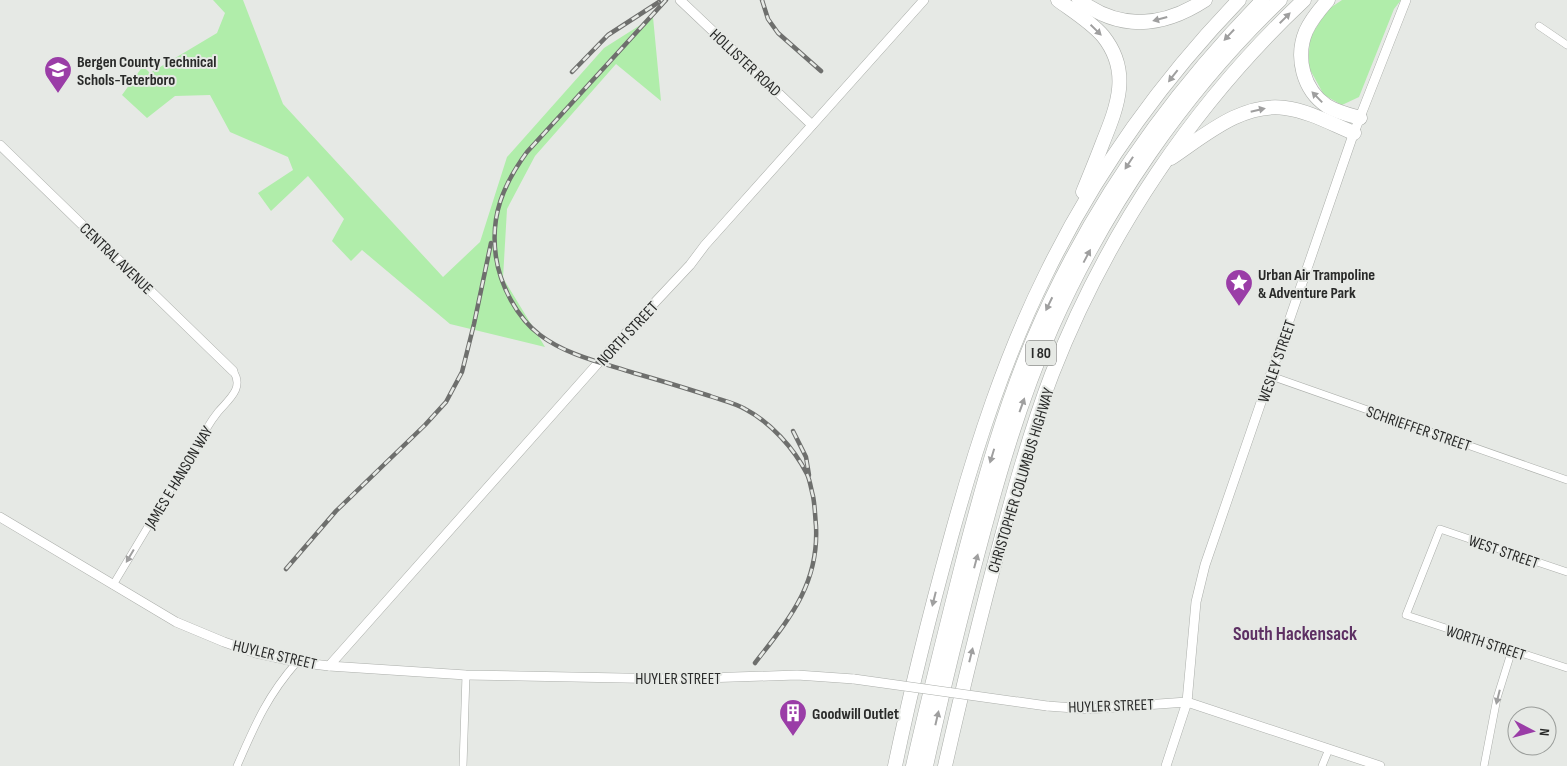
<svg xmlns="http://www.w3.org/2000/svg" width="1567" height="766" viewBox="0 0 1567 766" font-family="'Sofia Sans Condensed',sans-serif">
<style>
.green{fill:#b0edaa}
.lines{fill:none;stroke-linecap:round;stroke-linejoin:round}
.minor-casing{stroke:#abaeaa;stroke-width:8}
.tertiary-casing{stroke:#abaeaa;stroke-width:10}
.motorway-casing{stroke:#abaeaa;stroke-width:15}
.minor{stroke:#fff;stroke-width:7}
.tertiary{stroke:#fff;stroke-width:9}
.motorway{stroke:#fff;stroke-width:14}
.rail-casing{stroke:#6e6f6d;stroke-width:4.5}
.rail{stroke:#e6e9e5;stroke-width:2.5;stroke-dasharray:8;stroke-linecap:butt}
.tertiary-bridge-casing{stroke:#abaeaa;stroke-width:10;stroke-linecap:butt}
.tertiary-bridge{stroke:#fff;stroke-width:9}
.oneway{fill:#9f9f9f}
.labels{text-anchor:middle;stroke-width:4;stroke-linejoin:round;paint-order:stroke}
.shield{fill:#e6e9e5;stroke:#626361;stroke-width:1}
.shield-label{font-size:15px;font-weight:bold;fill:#292a29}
.poi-label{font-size:16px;font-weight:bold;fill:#292a29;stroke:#e6e9e5;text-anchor:start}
.street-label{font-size:16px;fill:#292a29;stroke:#e6e9e5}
.quarter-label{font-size:19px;font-weight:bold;fill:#5d3063;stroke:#e6e9e5}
</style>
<rect width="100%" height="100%" fill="#e6e9e5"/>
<g class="green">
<polygon points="213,0 243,0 283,104 443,277 480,242 507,157 604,48 653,17 661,101 616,64 535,156 507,209 503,278 545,347 450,324 362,250 351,261 332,241 344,219 308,176 271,211 258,193 293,170 288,157 230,132 210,95 175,96 147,118 122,95 143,66 150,73 217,33 225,13"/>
<polygon points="1342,0 1401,0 1394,9 1359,97 1342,105 1324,95 1308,66 1310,38 1327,10"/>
</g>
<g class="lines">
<defs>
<g id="minor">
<polyline points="1539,26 1567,45"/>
<polyline points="1271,376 1567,480"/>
<polyline points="1567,572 1440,529 1406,615 1567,668"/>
<path d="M113 585 207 428C210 423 214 417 218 412 228 400 245 388 233 371"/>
<path d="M237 766C255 725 267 696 297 662"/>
<polyline points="463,766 466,675"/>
<polyline points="1322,766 1329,749"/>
<polyline points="1484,766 1497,698 1512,650"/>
</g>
<g id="tertiary">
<polyline points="680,0 812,125"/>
<polyline points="0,145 233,371"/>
<polyline points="0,517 176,622 224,642 256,653 297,662 329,666 466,675 674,679 797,675 854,679"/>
<polyline points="329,666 599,362 690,265 705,245 924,0"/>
<polyline points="1047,706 1088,709 1187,702 1380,766"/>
<polyline points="1166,766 1187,702 1196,602 1205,565 1353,135 1406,0"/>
</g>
<g id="motorway">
<path d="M1058 0C1073 11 1091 22 1103 36 1131 71 1118 105 1103 142 1097 158 1090 175 1083 192"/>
<path d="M1079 0C1120 31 1162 28 1205 0"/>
<path d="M1328 0C1320 9 1311 20 1306 31 1295 57 1303 90 1327 106 1337 112 1349 115 1360 118"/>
<path d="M1171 158C1204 136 1242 102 1285 108 1309 111 1332 124 1354 133"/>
<path d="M895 766C911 689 930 613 951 537 976 446 1005 356 1047 272 1096 172 1162 80 1239 0"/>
<path d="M913 766C929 695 947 624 965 553 984 481 1004 409 1033 340 1087 213 1166 99 1263 0"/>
<path d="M926 766C942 694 959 623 978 552 998 476 1020 400 1052 327 1106 206 1184 92 1280 0"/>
<path d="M945 766C962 691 980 617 1000 543 1015 486 1031 429 1052 374 1107 233 1194 103 1304 0"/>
</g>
</defs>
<use href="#minor" class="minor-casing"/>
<use href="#tertiary" class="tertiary-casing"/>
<use href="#motorway" class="motorway-casing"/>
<use href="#minor" class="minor"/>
<use href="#tertiary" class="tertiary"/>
<use href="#motorway" class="motorway"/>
<defs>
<g id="rail">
<path d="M666 0 527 152C503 185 490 216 496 257 500 285 517 318 540 335 566 355 603 363 634 373 659 380 685 388 710 396 721 400 735 403 745 409 770 422 794 448 807 474 810 480 811 489 813 496 815 506 815 516 816 526 819 585 789 619 755 663"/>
<polyline points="762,0 768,19 778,33 821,71"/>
<polyline points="572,72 608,35 659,2"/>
<polyline points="793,431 806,457 809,475"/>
<polyline points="286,569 336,511 425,425 446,402 462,372 474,324 491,243"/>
</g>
</defs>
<use href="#rail" class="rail-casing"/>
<use href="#rail" class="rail"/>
<defs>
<polyline id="tertiary-bridge" points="854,679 1047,706"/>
</defs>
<use href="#tertiary-bridge" class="tertiary-bridge-casing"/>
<use href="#tertiary-bridge" class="tertiary-bridge"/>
</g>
<defs><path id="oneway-solid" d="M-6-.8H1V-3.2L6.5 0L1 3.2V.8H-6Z" transform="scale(1.25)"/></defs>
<g class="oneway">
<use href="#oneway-solid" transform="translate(1285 18) rotate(-45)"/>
<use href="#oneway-solid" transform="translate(1160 19) rotate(165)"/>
<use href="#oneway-solid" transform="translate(1096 30) rotate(44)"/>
<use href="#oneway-solid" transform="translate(1229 35) rotate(133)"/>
<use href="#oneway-solid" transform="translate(1173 76) rotate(128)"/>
<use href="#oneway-solid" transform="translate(1317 97) rotate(-134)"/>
<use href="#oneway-solid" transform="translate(1258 110) rotate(-13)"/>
<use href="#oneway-solid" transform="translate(1129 163) rotate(123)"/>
<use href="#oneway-solid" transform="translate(1087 256) rotate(-62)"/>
<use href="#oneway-solid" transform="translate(1049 304) rotate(116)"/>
<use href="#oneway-solid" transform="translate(1022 405) rotate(-70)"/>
<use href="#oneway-solid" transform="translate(992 456) rotate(107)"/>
<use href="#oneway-solid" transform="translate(130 556) rotate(121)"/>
<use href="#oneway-solid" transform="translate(976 561) rotate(-75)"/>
<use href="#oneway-solid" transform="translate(934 599) rotate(104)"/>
<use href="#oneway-solid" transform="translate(971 655) rotate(-76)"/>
<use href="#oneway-solid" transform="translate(1498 697) rotate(104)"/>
<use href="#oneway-solid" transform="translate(937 718) rotate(-77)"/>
</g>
<defs>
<symbol id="school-pin" viewBox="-11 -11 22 30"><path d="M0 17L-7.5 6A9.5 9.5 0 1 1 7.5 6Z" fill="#9a3da7" stroke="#e6e9e5"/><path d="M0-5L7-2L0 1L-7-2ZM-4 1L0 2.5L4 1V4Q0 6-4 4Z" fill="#fff"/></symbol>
<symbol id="sight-pin" viewBox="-11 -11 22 30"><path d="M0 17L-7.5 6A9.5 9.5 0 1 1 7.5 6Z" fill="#9a3da7" stroke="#e6e9e5"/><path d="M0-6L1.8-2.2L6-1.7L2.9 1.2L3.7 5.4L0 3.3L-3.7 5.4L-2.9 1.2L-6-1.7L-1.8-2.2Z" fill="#fff"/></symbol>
<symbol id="building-pin" viewBox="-11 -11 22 30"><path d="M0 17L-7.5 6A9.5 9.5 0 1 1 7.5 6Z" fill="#9a3da7" stroke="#e6e9e5"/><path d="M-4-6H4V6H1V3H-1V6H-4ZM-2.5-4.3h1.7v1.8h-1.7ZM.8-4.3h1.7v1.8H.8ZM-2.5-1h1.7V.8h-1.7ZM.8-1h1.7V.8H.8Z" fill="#fff"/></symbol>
</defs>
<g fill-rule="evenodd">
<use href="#school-pin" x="42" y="54" width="32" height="43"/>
<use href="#sight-pin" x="1223" y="267" width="32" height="43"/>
<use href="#building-pin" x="777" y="697" width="32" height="43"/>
</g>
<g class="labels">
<rect class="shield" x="1026" y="340.5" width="30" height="25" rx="4"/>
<g class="shield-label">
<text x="1041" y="358">I 80</text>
</g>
<g class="poi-label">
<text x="77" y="67">Bergen County Technical<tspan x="77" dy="18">Schols-Teterboro</tspan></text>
<text x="1258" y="280">Urban Air Trampoline<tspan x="1258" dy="18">&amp; Adventure Park</tspan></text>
<text x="812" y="719">Goodwill Outlet</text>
</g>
<g class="street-label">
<text transform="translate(746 62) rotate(43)" y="6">HOLLISTER ROAD</text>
<text transform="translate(117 258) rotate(44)" y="6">CENTRAL AVENUE</text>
<text transform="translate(627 333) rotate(-47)" y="6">NORTH STREET</text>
<text transform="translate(1276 361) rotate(-71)" y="6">WESLEY STREET</text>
<text transform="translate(1419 428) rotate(19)" y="6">SCHRIEFFER STREET</text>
<text transform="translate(178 477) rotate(-59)" y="6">JAMES E HANSON WAY</text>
<text transform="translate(1020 480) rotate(-73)" y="6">CHRISTOPHER COLUMBUS HIGHWAY</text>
<text transform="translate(1504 551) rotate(19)" y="6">WEST STREET</text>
<text transform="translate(1486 642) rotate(18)" y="6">WORTH STREET</text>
<text transform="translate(275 654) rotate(13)" y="6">HUYLER STREET</text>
<text x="678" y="684">HUYLER STREET</text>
<text transform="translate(1111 705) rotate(-2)" y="6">HUYLER STREET</text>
</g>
<g class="quarter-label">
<text x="1295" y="640">South Hackensack</text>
</g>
</g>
<g transform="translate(1532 731) rotate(96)"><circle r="24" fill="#e6e9e5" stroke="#9a9d9a"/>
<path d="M0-4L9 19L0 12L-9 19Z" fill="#9a3da7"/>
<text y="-8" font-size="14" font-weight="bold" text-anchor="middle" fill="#292a29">N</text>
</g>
</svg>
